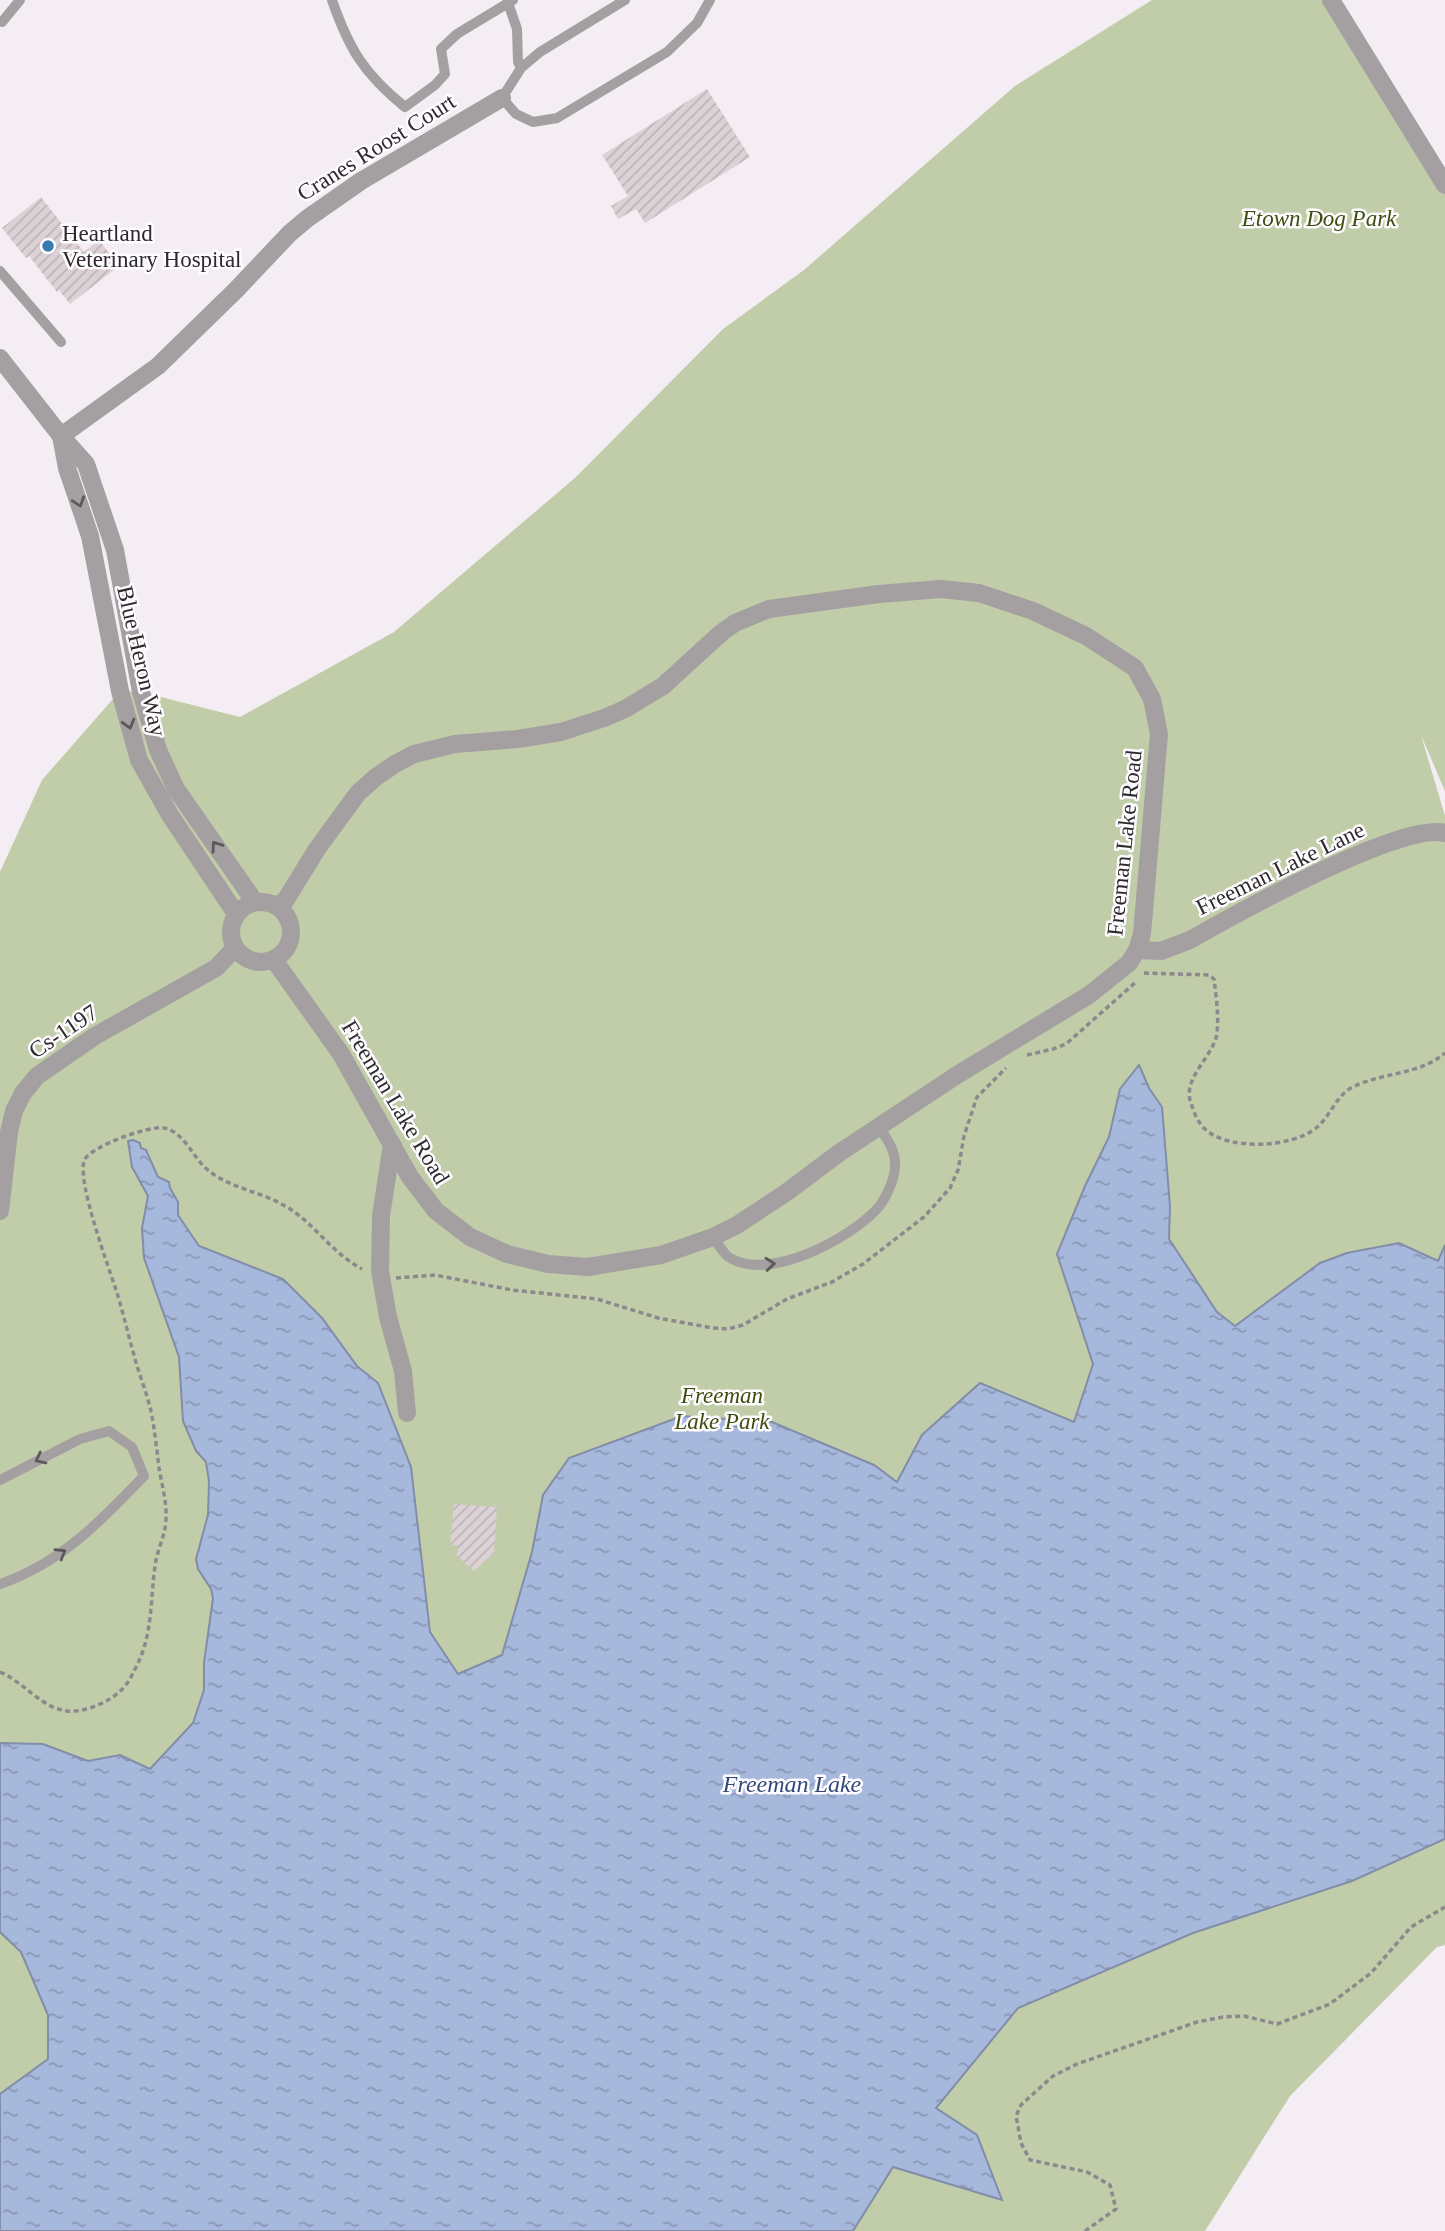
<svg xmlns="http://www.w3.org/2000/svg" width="1445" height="2231" viewBox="0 0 1445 2231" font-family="Georgia,serif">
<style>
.green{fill:#c1cca8}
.water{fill:url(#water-ripples);stroke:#828da8;stroke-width:2}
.building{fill:url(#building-hatch)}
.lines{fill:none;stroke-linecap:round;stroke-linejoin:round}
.path{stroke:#8d888d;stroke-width:3.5;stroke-dasharray:5 3.5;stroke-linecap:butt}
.lane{stroke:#a4a0a1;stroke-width:10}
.street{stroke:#a4a0a1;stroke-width:18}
.oneway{stroke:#5d595b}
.poi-dot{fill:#377bb1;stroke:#fefcff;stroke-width:2.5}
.labels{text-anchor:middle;stroke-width:5;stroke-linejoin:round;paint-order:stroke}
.street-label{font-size:23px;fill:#2d2a2d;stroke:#fefcff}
.park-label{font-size:23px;font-style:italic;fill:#3e4c0e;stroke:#fefcff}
.poi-label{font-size:23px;fill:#2d2a2d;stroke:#fefcff;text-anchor:start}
.water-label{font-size:24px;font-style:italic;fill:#334979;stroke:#fefcff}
</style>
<defs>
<pattern id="water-ripples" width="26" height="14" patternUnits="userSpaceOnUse" patternTransform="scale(1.75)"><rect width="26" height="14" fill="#a7b8dd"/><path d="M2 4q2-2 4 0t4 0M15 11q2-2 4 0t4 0" fill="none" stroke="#8896b4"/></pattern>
<pattern id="building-hatch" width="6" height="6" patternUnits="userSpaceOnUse" patternTransform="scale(1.75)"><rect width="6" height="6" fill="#dcd2d5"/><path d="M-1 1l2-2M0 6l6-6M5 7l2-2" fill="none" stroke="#bdb4b7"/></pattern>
</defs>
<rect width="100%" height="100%" fill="#f4edf4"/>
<polygon class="green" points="1152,0 1332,0 1445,185 1445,791 1421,735 1445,816 1445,1945 1437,1947 1290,2096 1205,2231 0,2231 0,872 42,780 120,691 141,692 240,717 394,632 576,477 723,329 804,270 1015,86"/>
<polygon class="water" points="1139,1065 1149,1088 1162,1107 1170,1206 1169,1239 1217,1312 1235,1326 1320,1263 1347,1253 1399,1243 1438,1261 1445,1245 1445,1839 1352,1881 1193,1933 1018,2008 936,2108 977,2135 1002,2200 893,2167 853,2231 0,2231 0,2094 48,2059 48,2015 21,1952 0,1932 0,1743 43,1744 88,1761 120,1755 150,1769 193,1723 204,1690 204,1663 213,1598 211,1589 198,1569 196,1559 208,1515 209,1481 206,1462 196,1451 183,1421 179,1357 144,1258 142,1228 148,1196 132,1167 128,1141 133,1140 140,1143 141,1148 146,1150 158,1177 169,1182 170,1188 178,1202 178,1215 199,1246 283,1279 322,1318 357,1366 378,1383 411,1467 430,1632 458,1674 502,1655 532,1552 543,1495 569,1458 682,1416 772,1422 874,1465 897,1482 922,1435 980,1383 1074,1422 1093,1364 1057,1254 1085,1186 1109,1137 1120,1089"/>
<g class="building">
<polygon points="707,89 750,157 645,223 636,209 618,219 611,206 628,196 602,155"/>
<polygon points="41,197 84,252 99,240 119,266 70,304 59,290 57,292 29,256 26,258 2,228"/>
<polygon points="454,1504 497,1507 494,1553 474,1571 457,1556 458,1546 450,1545"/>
</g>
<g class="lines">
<g class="path">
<path d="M1144 973 1209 975 1214 979C1216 996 1219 1015 1217 1032 1215 1055 1184 1076 1190 1100 1193 1110 1197 1122 1205 1129 1228 1151 1292 1148 1316 1128 1332 1115 1336 1094 1355 1086 1385 1072 1419 1075 1445 1053"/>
<polyline points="1027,1055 1053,1049 1066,1044 1137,981"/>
<polyline points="396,1278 435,1275 512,1290 597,1299 658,1318 713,1328 728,1329 743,1325 787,1299 832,1282 863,1264 924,1217 950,1188 958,1170 964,1136 977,1097 1006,1068"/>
<path d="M0 1672C24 1682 41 1708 67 1711 85 1713 113 1701 124 1687 129 1682 132 1675 135 1669 153 1636 150 1602 155 1566 157 1550 165 1537 166 1520 167 1503 162 1485 159 1468 157 1451 155 1433 152 1416 148 1395 139 1375 134 1355 127 1331 122 1307 114 1284 106 1259 78 1184 84 1161 88 1147 150 1125 164 1128 185 1132 193 1159 209 1171 232 1189 260 1191 285 1206 314 1222 330 1252 362 1269"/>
<polyline points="1085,2231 1116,2209 1110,2185 1087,2172 1030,2160 1021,2143 1016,2116 1021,2105 1053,2076 1077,2064 1197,2022 1223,2017 1244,2016 1277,2024 1330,2004 1371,1973 1411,1927 1445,1907"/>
</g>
<g class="lane">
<path d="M332 0C349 49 364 74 405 107L435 85 445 74 441 49 457 34 513 0"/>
<polyline points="625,0 540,52 521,68 502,98 516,114 533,122 557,118 667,52 697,23 710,0"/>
<polyline points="508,3 517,29 518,62 521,68"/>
<polyline points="2,22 20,0"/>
<polyline points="0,271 61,342"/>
<path d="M713 1237C718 1243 723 1254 730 1258 770 1281 847 1240 876 1210 885 1201 895 1179 895 1166 896 1151 887 1139 879 1127"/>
<path d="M0 1480 80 1439 109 1431 132 1447 144 1476C101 1521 60 1564 0 1584"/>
</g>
<g class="street">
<polyline points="1331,0 1445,185"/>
<polyline points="0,358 61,436 86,464 115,550 141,692 158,750 176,789 255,902"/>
<polyline points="61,436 158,366 236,290 290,233 308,218 361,181 502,98"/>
<polyline points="61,436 67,468 90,536 120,691 139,760 170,815 236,914"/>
<circle cx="261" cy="932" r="30"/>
<path d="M1137 950 1161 951 1190 940C1234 915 1402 821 1445 833"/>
<polyline points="274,960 341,1054 410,1177 436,1211 470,1237 507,1254 548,1264 588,1267 661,1255 713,1237 737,1225 787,1192 839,1153 957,1075 1089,995 1129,963 1137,950 1142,934 1159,734 1152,699 1135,668 1086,636 1033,611 979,593 941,589 879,594 769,609 735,623 721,633 663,686 625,709 604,718 561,732 518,739 455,744 414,754 395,764 376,777 358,793 317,849 285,901 277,905"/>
<polyline points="392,1144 381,1216 380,1271 388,1317 403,1371 407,1413"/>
<polyline points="0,1211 9,1132 14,1111 23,1093 37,1076 95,1036 216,968 235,948"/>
</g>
</g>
<defs><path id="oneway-chevron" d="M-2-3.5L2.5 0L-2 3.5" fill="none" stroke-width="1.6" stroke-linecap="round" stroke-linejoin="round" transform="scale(1.75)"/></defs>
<g class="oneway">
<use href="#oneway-chevron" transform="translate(79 502) rotate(71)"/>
<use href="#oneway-chevron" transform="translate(129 724) rotate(74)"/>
<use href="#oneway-chevron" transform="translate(216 846) rotate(-125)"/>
<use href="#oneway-chevron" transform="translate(770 1264) rotate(-5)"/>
<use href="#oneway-chevron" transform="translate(40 1459) rotate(153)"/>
<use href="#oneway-chevron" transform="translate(61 1553) rotate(-31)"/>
</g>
<circle class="poi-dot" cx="48" cy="246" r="7"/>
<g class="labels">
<g class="street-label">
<text transform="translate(376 147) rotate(-32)" y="8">Cranes Roost Court</text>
<text transform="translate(142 661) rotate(77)" y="8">Blue Heron Way</text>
<text transform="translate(1124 843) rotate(-84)" y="8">Freeman Lake Road</text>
<text transform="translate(1280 868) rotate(-26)" y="8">Freeman Lake Lane</text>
<text transform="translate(63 1031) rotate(-34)" y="8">Cs-1197</text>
<text transform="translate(396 1102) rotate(59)" y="8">Freeman Lake Road</text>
</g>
<g class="park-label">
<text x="1319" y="226">Etown Dog Park</text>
<text x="722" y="1403">Freeman<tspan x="722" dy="26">Lake Park</tspan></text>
</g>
<g class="poi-label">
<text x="62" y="241">Heartland<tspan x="62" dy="26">Veterinary Hospital</tspan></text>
</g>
<g class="water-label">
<text x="792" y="1792">Freeman Lake</text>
</g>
</g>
</svg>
